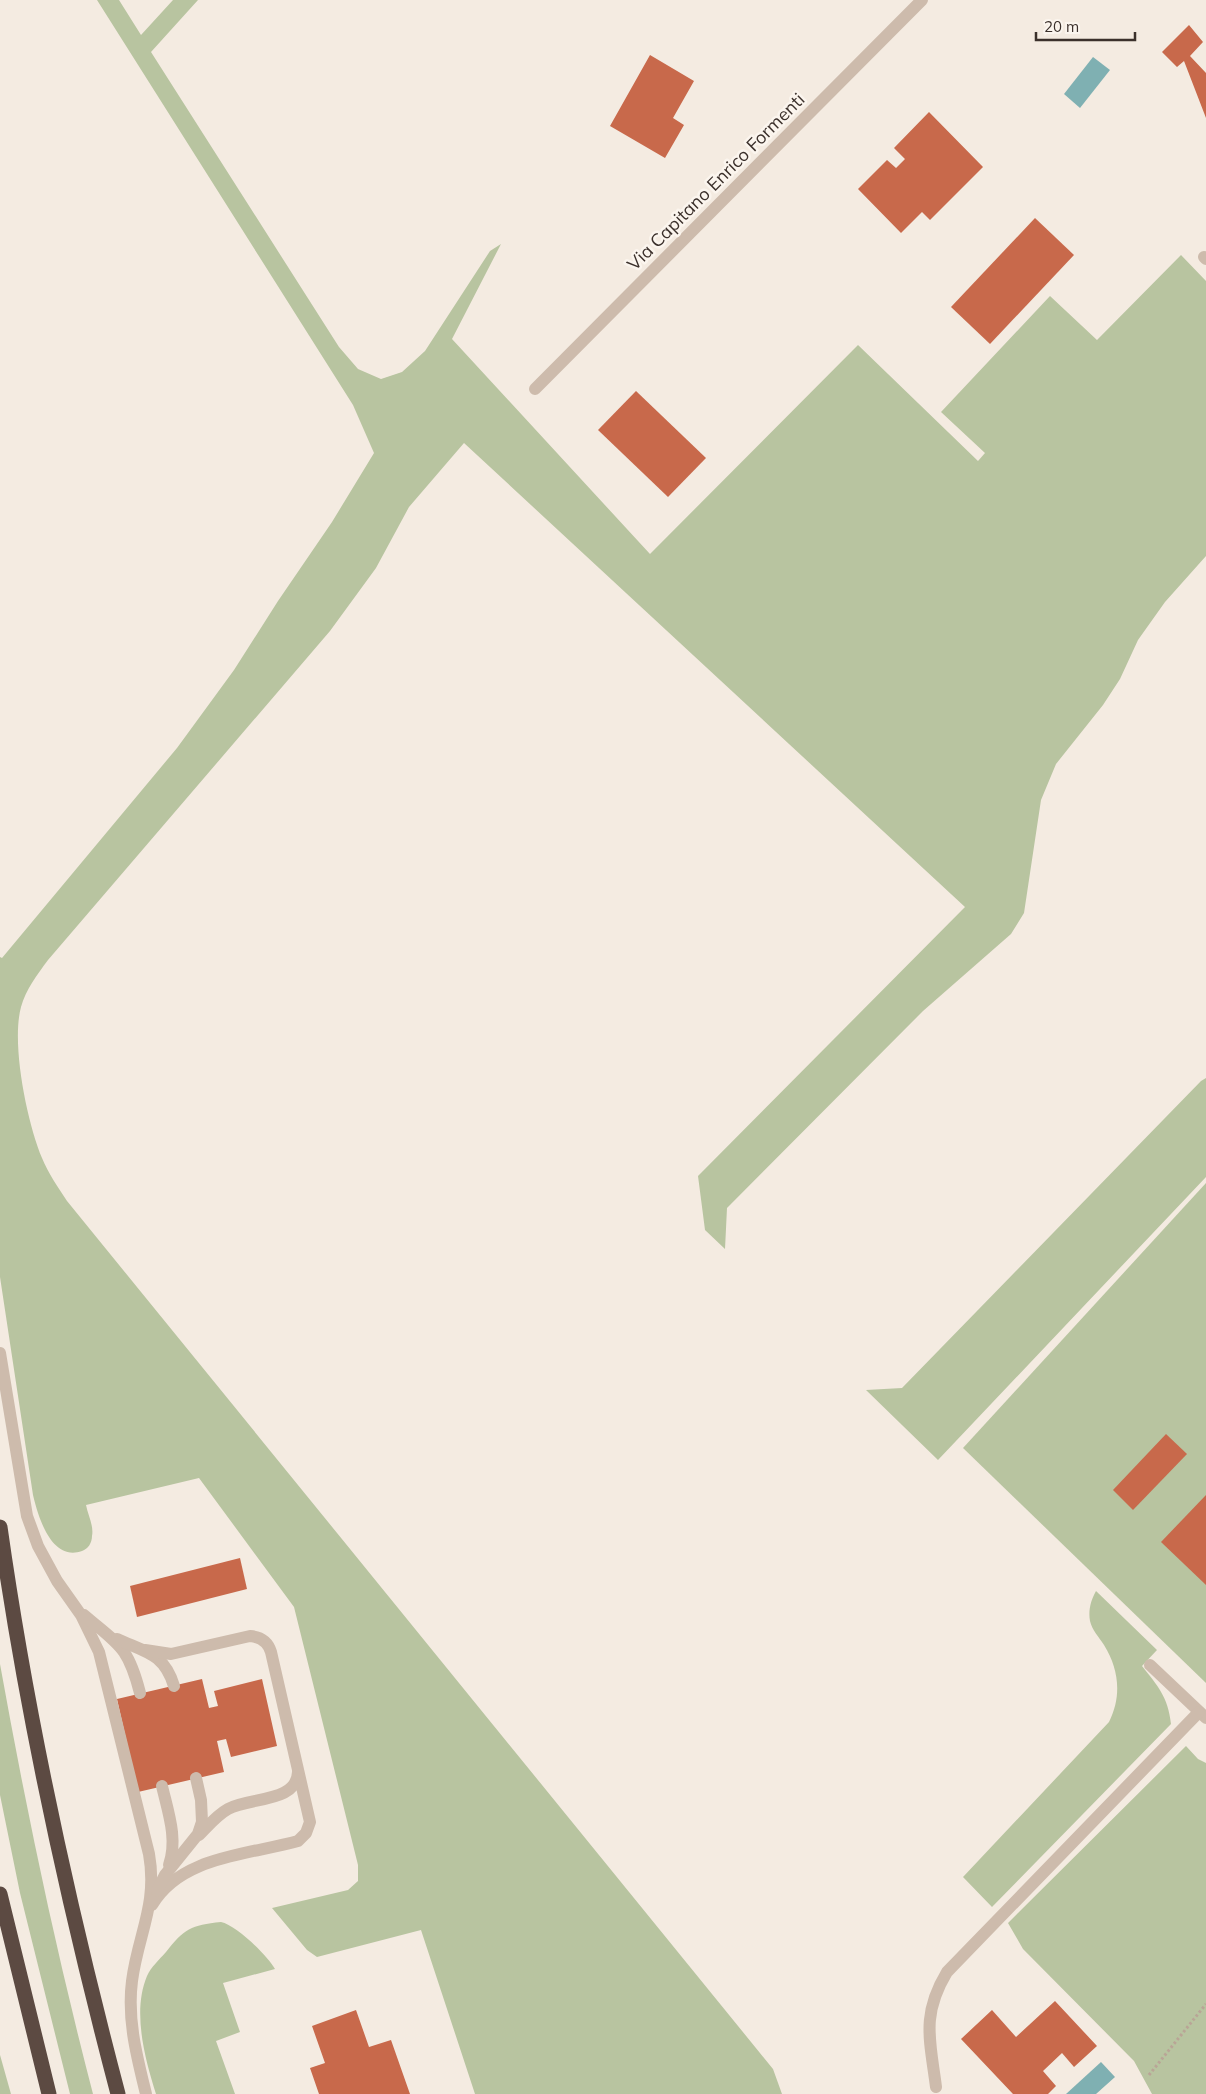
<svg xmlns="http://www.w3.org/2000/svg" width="1206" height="2094" viewBox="0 0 1206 2094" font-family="Mulish,sans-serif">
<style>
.green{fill:#b8c4a0}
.water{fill:#7fb0b2}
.building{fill:#c8694b}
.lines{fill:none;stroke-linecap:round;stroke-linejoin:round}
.path{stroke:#b9a596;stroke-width:3;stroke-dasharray:2.5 2.5;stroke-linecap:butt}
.lane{stroke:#cdbbac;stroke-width:12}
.street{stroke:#cdbbac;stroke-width:12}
.highway{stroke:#5c4a42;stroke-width:15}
.labels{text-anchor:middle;stroke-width:5;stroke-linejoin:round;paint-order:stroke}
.street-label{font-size:18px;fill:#3b302b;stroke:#fbf5ee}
</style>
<rect width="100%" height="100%" fill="#f4ebe1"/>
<g class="green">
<path d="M97 0H119L141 35 173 0H198L151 52 339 347 358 369 381 379 402 372 425 351 490 251 501 244 452 339 650 554 858 345 978 461 985 453 941 412 1050 296 1097 340 1181 255 1206 281V556L1165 602 1138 640 1120 679 1103 705 1056 764 1041 800 1024 913 1011 934 923 1011 727 1208 725 1249 705 1230 698 1176 965 907 464 443 409 507 376 568 330 631 48 960C37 975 26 989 21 1007 11 1044 27 1122 42 1158 48 1173 58 1187 67 1201L773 2069 782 2094H475L421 1930 317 1957 307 1950 272 1908 348 1890 358 1881V1865L294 1607 199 1478 86 1505C88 1515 94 1526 92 1536 92 1543 88 1549 82 1551 51 1562 38 1516 33 1495L0 1277V957L2 958 177 748 234 670 278 601 332 522 374 453 353 405Z"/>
<polygon points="1206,1078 1206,1177 938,1460 866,1390 902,1388 1201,1081"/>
<polygon points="1206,1183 1206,1683 963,1448"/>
<path d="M1096 1591 1157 1650 1142 1666C1158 1686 1168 1697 1171 1724L992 1907 963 1877 1109 1722C1122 1696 1119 1669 1104 1645 1099 1637 1092 1630 1090 1621 1088 1610 1091 1600 1096 1591Z"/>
<path d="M0 1664C26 1809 56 1952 93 2094H70L20 1893 0 1795Z"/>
<polygon points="1186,1746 1198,1759 1206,1763 1206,2094 1152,2094 1134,2061 1023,1949 1008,1923"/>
<path d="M221 1922C236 1925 267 1955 275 1969L223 1983 240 2032 216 2041 235 2094H156C145 2059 132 2012 147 1976 151 1967 159 1960 166 1952 184 1929 191 1925 221 1922Z"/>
<polygon points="0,2055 11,2094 0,2094"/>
</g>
<g class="water">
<polygon points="1093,57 1110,70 1080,108 1064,94"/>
<polygon points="1101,2062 1115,2077 1096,2094 1066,2094"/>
</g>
<g class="building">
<polygon points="1189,25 1203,42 1190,56 1206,73 1206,118 1184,61 1177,67 1162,52"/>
<polygon points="650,55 694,81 673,118 684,125 665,158 610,126"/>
<polygon points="929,112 983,167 930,220 922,212 901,233 858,189 887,160 896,168 905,159 894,148"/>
<polygon points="1035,218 1074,255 990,344 951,307"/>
<polygon points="636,391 706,458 668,497 598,430"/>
<polygon points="1166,1434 1187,1454 1133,1510 1113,1490"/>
<polygon points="1206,1495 1206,1585 1161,1542"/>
<polygon points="240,1558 247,1589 137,1617 130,1586"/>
<polygon points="202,1679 209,1708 218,1706 214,1691 262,1679 277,1746 231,1757 226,1739 217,1741 224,1772 138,1792 117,1699"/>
<polygon points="1055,2001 1097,2046 1074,2067 1062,2053 1043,2071 1056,2086 1048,2094 1013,2094 961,2039 992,2010 1016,2037"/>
<polygon points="356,2010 369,2047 391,2040 410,2094 319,2094 310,2068 325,2063 312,2026"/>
</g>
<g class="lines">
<polyline class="path" points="1149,2075 1206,2004"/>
<g class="lane">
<path d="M0 1353 27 1516 38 1546 57 1581 81 1615 99 1652 149 1854C158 1905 138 1934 132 1981 127 2020 137 2057 146 2094"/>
<path d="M84 1615C119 1645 128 1646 140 1693"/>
<path d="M117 1639C145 1652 164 1653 174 1686"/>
<path d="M145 1650 171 1654 250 1636C261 1637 268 1642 271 1652L310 1822 306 1833 298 1841C248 1855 181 1856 152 1905"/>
<polyline points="1150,1665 1206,1718"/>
<path d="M162 1786C168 1812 178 1839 169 1865"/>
<path d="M199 1835C208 1826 217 1815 228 1809 249 1797 297 1803 298 1772"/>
<polyline points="157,1891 165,1875 198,1834 202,1822 201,1800 196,1778"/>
<path d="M936 2087C930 2040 921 2015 947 1972L1199 1712"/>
</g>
<g class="street">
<polyline points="1204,257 1206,259"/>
<polyline points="535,389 922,0"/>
</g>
<g class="highway">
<path d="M0 1527C27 1718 69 1908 118 2094"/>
<polyline points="0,1894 49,2094"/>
</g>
</g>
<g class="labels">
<g class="street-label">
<text transform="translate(716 182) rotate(-45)" y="6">Via Capitano Enrico Formenti</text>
</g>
</g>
<path d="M1036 32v8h99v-8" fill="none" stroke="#3b302b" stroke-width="2.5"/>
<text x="1044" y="32" font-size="15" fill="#3b302b" stroke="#fbf5ee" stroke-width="4" paint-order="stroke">20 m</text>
</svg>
